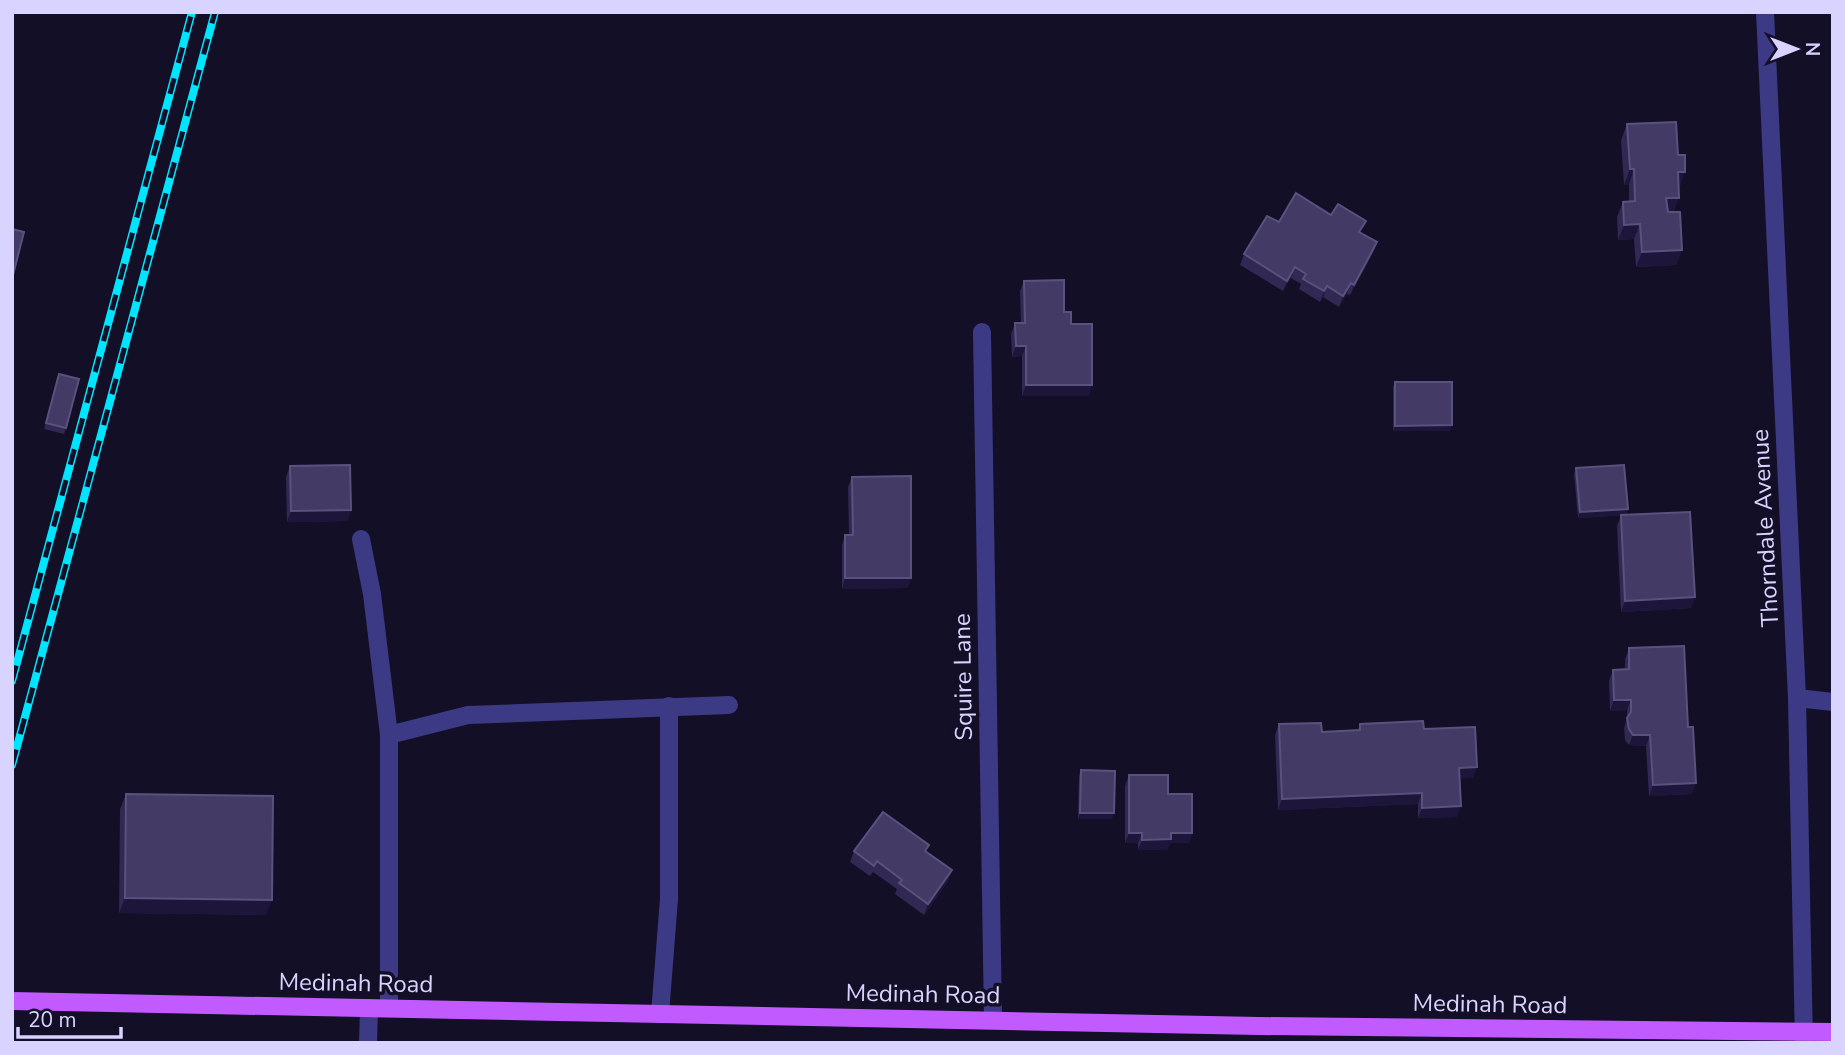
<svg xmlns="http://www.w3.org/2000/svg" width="1845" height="1055" viewBox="0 0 1845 1055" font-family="'Nunito Sans',sans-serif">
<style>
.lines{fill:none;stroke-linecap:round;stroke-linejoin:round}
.minor{stroke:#3d3a85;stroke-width:18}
.major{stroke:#c25bff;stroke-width:18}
.rail-casing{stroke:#00e5ff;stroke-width:8}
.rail{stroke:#130f26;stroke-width:5;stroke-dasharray:16;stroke-linecap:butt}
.wall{fill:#312854}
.shaded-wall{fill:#1d163a}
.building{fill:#433a66;stroke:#5a527e;stroke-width:2}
.labels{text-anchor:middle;stroke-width:7;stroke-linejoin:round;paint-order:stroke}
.street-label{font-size:24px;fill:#d9d4ff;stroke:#130f26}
</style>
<rect width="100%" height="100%" fill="#130f26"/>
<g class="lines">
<g class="minor">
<polyline points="1765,12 1797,698 1804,1043"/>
<polyline points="982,332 993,1020"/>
<polyline points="361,539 372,594 389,735 389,1008"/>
<polyline points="1797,698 1833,702"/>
<polyline points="389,735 468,715 729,705"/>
<polyline points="660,1014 669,899 669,706"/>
<polyline points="368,1043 369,1008"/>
</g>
<polyline class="major" points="12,1001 1259,1026 1833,1032"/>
<defs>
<g id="rail">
<polyline points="12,681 192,12"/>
<polyline points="12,765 215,12"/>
</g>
</defs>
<use href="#rail" class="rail-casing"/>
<use href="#rail" class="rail"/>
</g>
<g class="wall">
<polygon points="1627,124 1680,187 1678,187 1674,212 1682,250 1676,265 1636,267 1634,239 1618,240 1617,217 1623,202 1629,201 1629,184 1624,185 1621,140"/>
<polygon points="1279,222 1361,233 1377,242 1373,253 1350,295 1347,294 1339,307 1323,297 1320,302 1299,289 1301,284 1291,278 1283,291 1240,265 1244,254"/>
<polygon points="1024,281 1064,312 1071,324 1089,396 1022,396 1022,356 1012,357 1011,334 1015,323 1021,323 1020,291"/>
<polygon points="59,374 66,428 64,434 44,429"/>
<polygon points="1395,382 1450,431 1393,431 1393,387"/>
<polygon points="290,466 351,510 347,521 287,522 286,477"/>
<polygon points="1576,468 1628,509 1626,515 1578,518 1574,474"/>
<polygon points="852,477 911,578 907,588 842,589 842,545 845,535 849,535 848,487"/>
<polygon points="1621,515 1691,608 1621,612 1617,526"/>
<polygon points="1629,648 1692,794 1649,796 1646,746 1629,745 1625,740 1624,728 1627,718 1627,710 1610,711 1609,681 1613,670 1625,670 1625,659"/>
<polygon points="1279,724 1322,732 1358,730 1360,724 1424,729 1473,778 1460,778 1457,817 1418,818 1418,804 1278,810 1275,735"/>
<polygon points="1081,770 1112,819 1078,819 1079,776"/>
<polygon points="1129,775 1168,794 1192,833 1189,843 1170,843 1167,850 1138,850 1138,843 1125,843 1125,786"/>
<polygon points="126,794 266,915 119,913 120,809"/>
<polygon points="854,851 927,852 948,881 924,915 895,894 897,889 873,872 870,876 850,862"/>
</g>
<g class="shaded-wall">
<polygon points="1630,169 1634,169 1629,184 1624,185"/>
<polygon points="1678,172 1685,172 1680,187 1672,187"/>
<polygon points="1666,198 1679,198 1673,213 1661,214"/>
<polygon points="1640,224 1634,239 1618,240 1624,225"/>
<polygon points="1377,242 1373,253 1350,295 1354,285"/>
<polygon points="1682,250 1676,265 1636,267 1642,252"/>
<polygon points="1295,267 1291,278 1283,291 1287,281"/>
<polygon points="1351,283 1347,294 1339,307 1343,296"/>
<polygon points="1327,286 1323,297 1320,302 1324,291"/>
<polygon points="1016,346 1026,346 1022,356 1012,357"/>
<polygon points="1026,385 1092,385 1089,396 1022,396"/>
<polygon points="1452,425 1450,431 1393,431 1395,426"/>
<polygon points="1628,509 1626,515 1578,518 1580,512"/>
<polygon points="351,510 347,521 287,522 291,511"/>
<polygon points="845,578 911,578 907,588 842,589"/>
<polygon points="1695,597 1691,608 1621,612 1625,601"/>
<polygon points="1614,700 1631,700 1627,710 1610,711"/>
<polygon points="1633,735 1650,735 1646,746 1629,745"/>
<polygon points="1477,767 1473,778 1456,779 1459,768"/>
<polygon points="1696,783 1692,794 1649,796 1653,785"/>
<polygon points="1422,793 1418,804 1278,810 1282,799"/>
<polygon points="1461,806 1457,817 1418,818 1422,808"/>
<polygon points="1080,813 1114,813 1112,819 1078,819"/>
<polygon points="1129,833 1142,833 1138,843 1125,843"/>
<polygon points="1171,833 1192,833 1189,843 1170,843 1167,850 1138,850 1142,840"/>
<polygon points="952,870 948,881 924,915 928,904"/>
<polygon points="125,898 272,900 266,915 119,913"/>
</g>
<g class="building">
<polygon points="1676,122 1678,155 1685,155 1685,172 1678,172 1679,198 1666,198 1668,212 1680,212 1682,250 1642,252 1640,224 1624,225 1623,202 1635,201 1634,169 1630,169 1627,124"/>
<polygon points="1296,193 1331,215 1338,204 1366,221 1359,232 1377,242 1354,285 1351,283 1343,296 1327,286 1324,291 1303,279 1306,274 1295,267 1287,281 1244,254 1267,216 1279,222"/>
<polygon points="12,229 24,232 12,279"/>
<polygon points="1064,280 1064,312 1071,312 1071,324 1092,324 1092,385 1026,385 1026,346 1016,346 1015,323 1025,323 1024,281"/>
<polygon points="59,374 79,379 66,428 46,423"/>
<polygon points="1395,382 1452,382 1452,425 1395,426"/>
<polygon points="350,465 351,510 291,511 290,466"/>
<polygon points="1624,465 1628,509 1580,512 1576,468"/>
<polygon points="911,476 911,578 845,578 845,535 853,535 852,477"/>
<polygon points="1690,512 1695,597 1625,601 1621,515"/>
<polygon points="1684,646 1688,727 1693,727 1696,783 1653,785 1650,735 1633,735 1629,729 1627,718 1631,712 1631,700 1614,700 1613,670 1629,669 1629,648"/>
<polygon points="1423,721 1424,729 1475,727 1477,767 1459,768 1461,806 1422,808 1422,793 1282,799 1279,724 1321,723 1322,732 1360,730 1360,724"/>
<polygon points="1081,770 1115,771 1114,813 1080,813"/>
<polygon points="1129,775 1168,775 1168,794 1192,794 1192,833 1171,833 1171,839 1142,840 1142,833 1129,833"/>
<polygon points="126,794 273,796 272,900 125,898"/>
<polygon points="883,812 929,845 925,851 952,870 928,904 899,883 902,880 877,861 874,866 854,851"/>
</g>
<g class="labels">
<g class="street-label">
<text transform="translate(1765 528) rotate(-93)" y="8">Thorndale Avenue</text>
<text transform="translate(963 677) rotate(-91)" y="8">Squire Lane</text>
<text transform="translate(356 983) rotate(1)" y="8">Medinah Road</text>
<text transform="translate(923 994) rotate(1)" y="8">Medinah Road</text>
<text transform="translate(1490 1004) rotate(1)" y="8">Medinah Road</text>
</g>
</g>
<rect width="1845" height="1055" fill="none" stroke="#d9d4ff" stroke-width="28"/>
<g transform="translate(1796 49) rotate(90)" stroke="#130f26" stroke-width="5" paint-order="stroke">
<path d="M0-5L12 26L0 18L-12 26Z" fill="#d9d4ff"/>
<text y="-10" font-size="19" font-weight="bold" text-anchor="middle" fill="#d9d4ff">N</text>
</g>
<path d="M18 1027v10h103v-10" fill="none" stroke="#d9d4ff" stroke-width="3.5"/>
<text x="28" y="1027" font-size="21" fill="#d9d4ff" stroke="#130f26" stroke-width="5" paint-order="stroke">20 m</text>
</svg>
